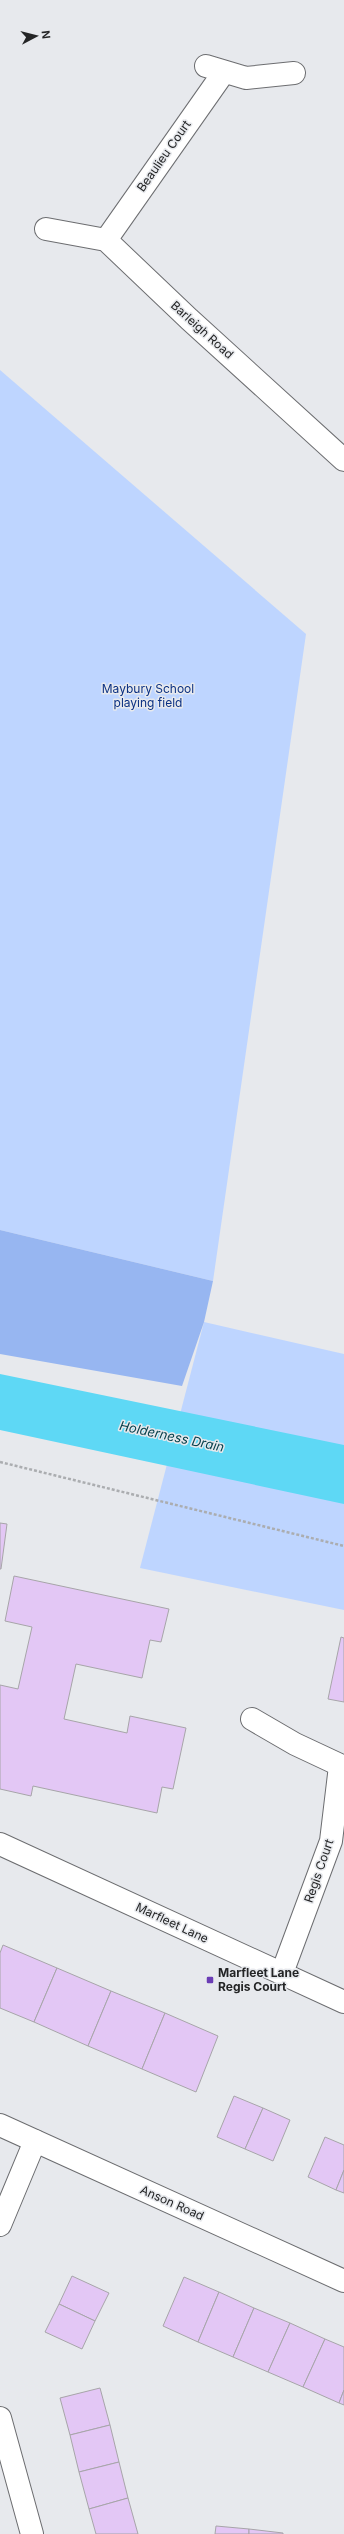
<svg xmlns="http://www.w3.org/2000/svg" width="344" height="2534" viewBox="0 0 344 2534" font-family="Inter,sans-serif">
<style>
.green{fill:#bed5ff}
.forest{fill:#97b6f1}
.water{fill:#5ed8f5}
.building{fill:#e3c7f5;stroke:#a7a5a9}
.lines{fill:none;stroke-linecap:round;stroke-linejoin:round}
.street-casing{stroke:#6c6d70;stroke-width:24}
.secondary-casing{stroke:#6c6d70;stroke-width:24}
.path{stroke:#abadb0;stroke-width:2.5;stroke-dasharray:3 2;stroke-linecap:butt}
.street{stroke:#fff;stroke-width:22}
.secondary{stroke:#fff;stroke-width:22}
.poi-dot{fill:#6b3db5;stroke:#e7e9ed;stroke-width:1.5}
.labels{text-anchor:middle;stroke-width:3;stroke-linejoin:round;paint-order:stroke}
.street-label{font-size:12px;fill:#242526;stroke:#e7e9ed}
.park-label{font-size:12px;fill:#0b3183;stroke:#e7e9ed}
.poi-label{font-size:12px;font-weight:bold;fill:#242526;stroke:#e7e9ed;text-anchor:start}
.water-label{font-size:13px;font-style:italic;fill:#08424d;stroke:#e7e9ed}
</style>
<rect width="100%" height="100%" fill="#e7e9ed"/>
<g class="green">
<polygon points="0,370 306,634 213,1281 0,1230"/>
<polygon points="204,1322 344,1354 344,1610 140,1568"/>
</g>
<polygon class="forest" points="0,1230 213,1281 204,1322 182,1386 0,1354"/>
<polygon class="water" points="0,1374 344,1445 344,1504 0,1430"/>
<g class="building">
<polygon points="0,1523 7,1524 1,1569 0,1569"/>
<polygon points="14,1576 169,1609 161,1642 150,1640 142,1678 76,1664 64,1719 127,1733 130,1716 186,1728 173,1789 162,1787 157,1813 33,1786 31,1796 0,1789 0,1685 18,1689 32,1627 5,1621"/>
<polygon points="341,1637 344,1638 344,1702 328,1699"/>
<polygon points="3,1945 57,1968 34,2022 0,2008 0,1953"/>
<polygon points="57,1968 111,1991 88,2046 34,2022"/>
<polygon points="111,1991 165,2013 142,2069 88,2046"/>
<polygon points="165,2013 218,2036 196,2092 142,2069"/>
<polygon points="234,2096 263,2108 245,2149 217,2137"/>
<polygon points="263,2108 290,2120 273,2161 245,2149"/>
<polygon points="325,2137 344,2145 344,2170 336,2190 308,2177"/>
<polygon points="344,2170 344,2193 336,2190"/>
<polygon points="72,2276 109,2293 95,2321 59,2304"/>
<polygon points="184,2277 219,2292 198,2342 163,2326"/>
<polygon points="219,2292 254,2308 233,2357 198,2342"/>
<polygon points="59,2304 95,2321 82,2349 45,2332"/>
<polygon points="254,2308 290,2323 268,2372 233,2357"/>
<polygon points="290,2323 325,2339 303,2387 268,2372"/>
<polygon points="325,2339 344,2347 344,2390 339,2403 303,2387"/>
<polygon points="100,2388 110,2425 70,2435 60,2398"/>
<polygon points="344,2390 344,2405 339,2403"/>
<polygon points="110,2425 119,2462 79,2472 70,2435"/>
<polygon points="119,2462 128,2498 89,2509 79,2472"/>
<polygon points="128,2498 138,2534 96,2534 89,2509"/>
<polygon points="216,2526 249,2529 249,2534 215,2534"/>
<polygon points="249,2529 283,2533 283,2534 249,2534"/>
</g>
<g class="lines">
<defs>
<g id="street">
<polyline points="206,66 246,78 294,73"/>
<polyline points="46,229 106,240 189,319 344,460"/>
<polyline points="106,240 224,72"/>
<polyline points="252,1719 295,1744 344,1767"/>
<polyline points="282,1973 331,1841 340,1766"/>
<polyline points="0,2125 344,2281"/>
<polyline points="0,2225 35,2141"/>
<polyline points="0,2418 32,2534"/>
</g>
<polyline id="secondary" points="0,1844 344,2002"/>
</defs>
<use href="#street" class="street-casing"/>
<use href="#secondary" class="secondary-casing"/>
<polyline class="path" points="0,1462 344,1546"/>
<use href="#street" class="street"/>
<use href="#secondary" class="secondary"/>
</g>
<rect class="poi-dot" x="206" y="1976" width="8" height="8" rx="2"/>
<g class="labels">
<g class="street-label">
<text transform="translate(164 156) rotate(-55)" y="4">Beaulieu Court</text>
<text transform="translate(202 330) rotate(42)" y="4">Barleigh Road</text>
<text transform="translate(319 1871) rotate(-71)" y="4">Regis Court</text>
<text transform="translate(172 1923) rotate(25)" y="4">Marfleet Lane</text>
<text transform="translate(172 2203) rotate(24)" y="4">Anson Road</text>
</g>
<g class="park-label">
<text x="148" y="693">Maybury School<tspan x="148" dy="14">playing field</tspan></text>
</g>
<g class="poi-label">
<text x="218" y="1977">Marfleet Lane<tspan x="218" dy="14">Regis Court</tspan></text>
</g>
<g class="water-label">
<text transform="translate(172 1436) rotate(12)" y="5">Holderness Drain</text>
</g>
</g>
<g transform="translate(36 36) rotate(83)" stroke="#e7e9ed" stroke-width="3" paint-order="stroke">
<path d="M0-3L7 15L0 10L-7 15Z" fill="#242526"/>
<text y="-6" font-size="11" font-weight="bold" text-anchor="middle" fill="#242526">N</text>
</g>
</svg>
